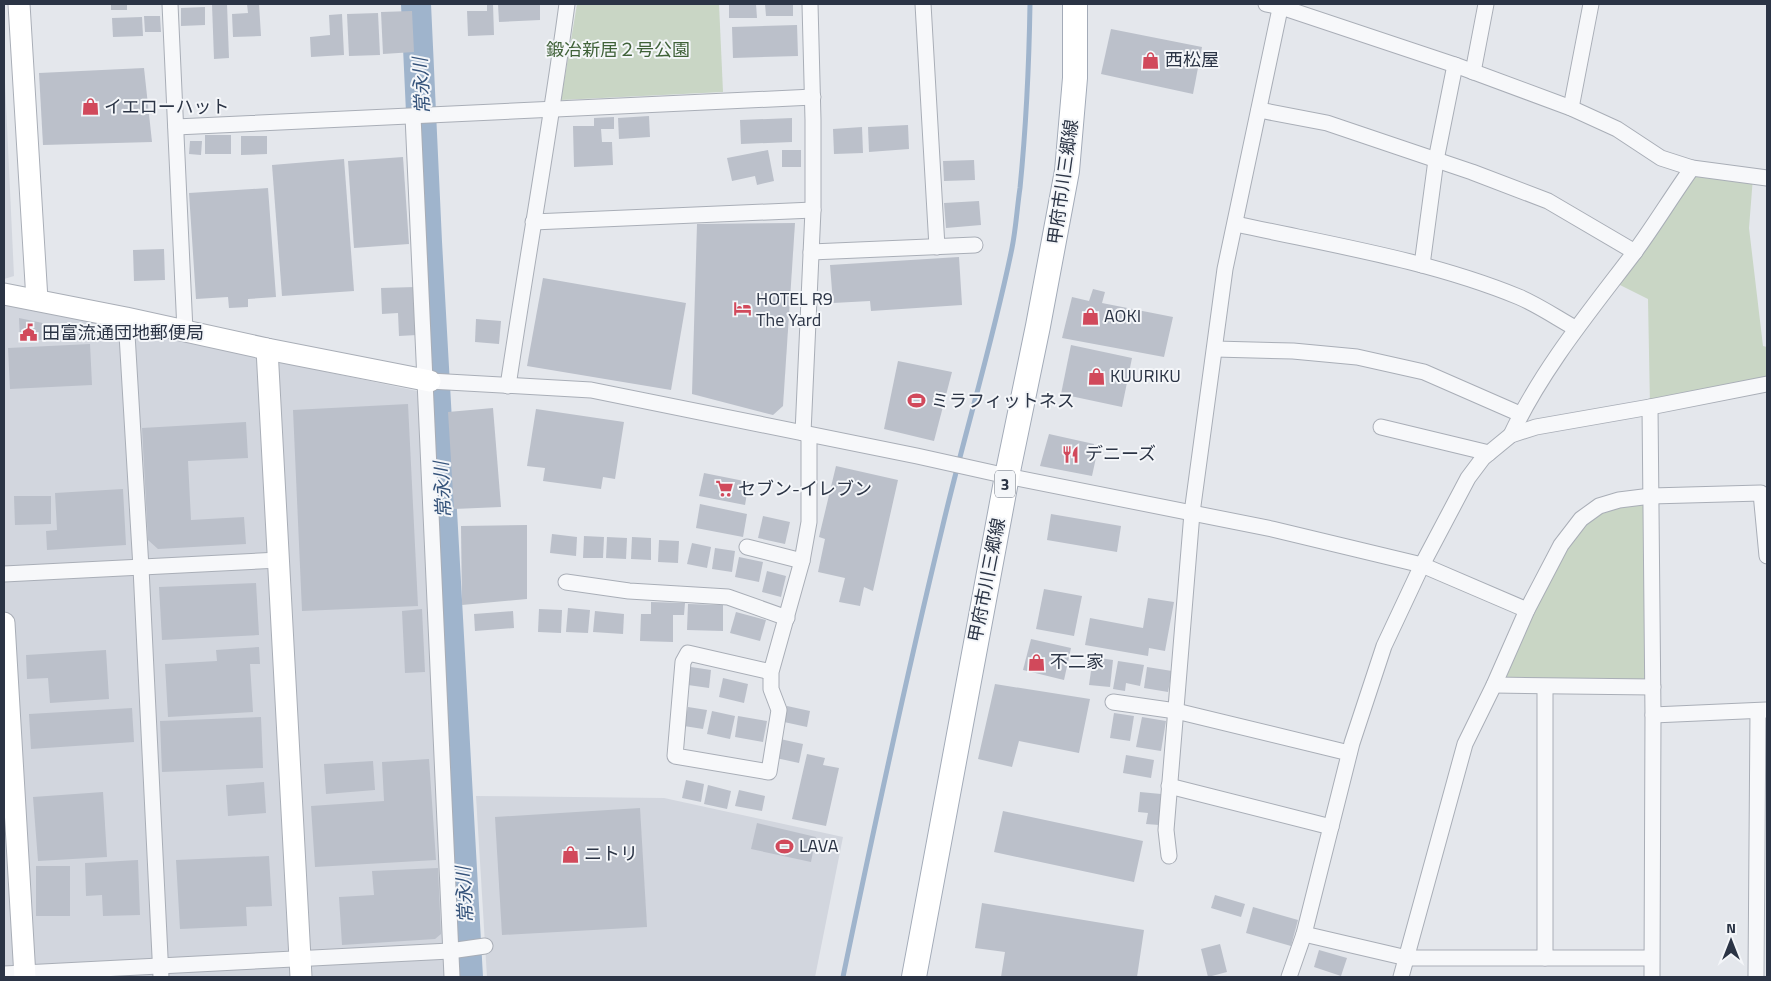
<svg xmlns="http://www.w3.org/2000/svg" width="1771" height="981" viewBox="0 0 1771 981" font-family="'Titillium Web','Noto Sans JP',sans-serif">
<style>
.built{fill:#d2d6de}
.green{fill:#c9d6c5}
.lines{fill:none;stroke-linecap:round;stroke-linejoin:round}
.stream{stroke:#9fb4cc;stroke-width:5}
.river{stroke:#9fb4cc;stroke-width:30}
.building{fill:#bbc0ca}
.street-casing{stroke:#a9aeb7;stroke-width:17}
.secondary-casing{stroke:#a9aeb7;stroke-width:23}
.primary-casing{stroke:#a3abb8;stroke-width:26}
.street{stroke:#f7f8fa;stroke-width:15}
.secondary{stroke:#fff;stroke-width:21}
.primary{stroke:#fff;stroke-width:24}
.labels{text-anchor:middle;stroke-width:4;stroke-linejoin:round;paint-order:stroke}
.shield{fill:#f4f6f9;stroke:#676e7b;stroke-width:1}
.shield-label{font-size:16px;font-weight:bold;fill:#2b3445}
.park-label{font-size:18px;fill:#3f6138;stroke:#f4f6f9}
.poi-label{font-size:18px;fill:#2b3445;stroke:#f4f6f9;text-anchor:start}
.street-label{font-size:18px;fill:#2b3445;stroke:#f4f6f9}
.water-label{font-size:19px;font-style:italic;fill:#34527a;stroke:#f4f6f9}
</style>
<rect width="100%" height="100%" fill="#e4e7ec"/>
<g class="built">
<polygon points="4,61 14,276 4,279"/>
<polygon points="4,304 422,392 451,977 4,977"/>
<polygon points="476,796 664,798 843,837 815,977 487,977"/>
</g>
<g class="green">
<polygon points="577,4 719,4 723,92 561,100"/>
<polygon points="1692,168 1753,177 1749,228 1763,346 1767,347 1767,384 1650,407 1648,299 1612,281"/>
<polygon points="1651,496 1653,687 1494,685 1581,519"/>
</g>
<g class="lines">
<path class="stream" d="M843 977C874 827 906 678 942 529 964 435 993 342 1012 248 1016 228 1017 208 1020 188 1026 127 1029 66 1030 4"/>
<polyline class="river" points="416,4 427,242 468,977"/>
</g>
<g class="building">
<rect x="111" y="4" width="16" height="6"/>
<polygon points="212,4 227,4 229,58 214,59"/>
<polygon points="247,4 259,4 261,36 233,37 232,14 248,13"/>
<polygon points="487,4 493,4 494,35 468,36 467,11 487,11"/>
<polygon points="498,4 540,4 540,20 499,22"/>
<polygon points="729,4 756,4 757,18 729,18"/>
<polygon points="765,4 793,4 793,16 766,16"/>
<polygon points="205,7 205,25 181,26 181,8"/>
<polygon points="412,11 414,52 383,54 381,12"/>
<polygon points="378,13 380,55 349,56 347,14"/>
<polygon points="342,14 344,55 311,57 310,37 330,35 329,15"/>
<polygon points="144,16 160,16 161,32 145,32"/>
<polygon points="142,17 143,36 113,37 112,18"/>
<polygon points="797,25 798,56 733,58 732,27"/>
<polygon points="1111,29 1202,47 1193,94 1101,74"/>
<polygon points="144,68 152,142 43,145 39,73"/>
<polygon points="649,116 650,137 619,139 618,118"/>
<polygon points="614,117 614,129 601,129 602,142 612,142 613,165 574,167 573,126 594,126 594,118"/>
<polygon points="792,118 792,142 741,144 740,120"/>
<polygon points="908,125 909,149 869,152 868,127"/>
<polygon points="862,127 863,153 834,154 833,129"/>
<rect x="205" y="135" width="26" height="19"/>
<polygon points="241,136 267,136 267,154 241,155"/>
<polygon points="190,141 202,141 201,155 189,154"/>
<polygon points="768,150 774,181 757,185 755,176 732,181 727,158"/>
<rect x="782" y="150" width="19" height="17"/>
<polygon points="403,157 409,244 354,248 348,161"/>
<polygon points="344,159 354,291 282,296 272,165"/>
<polygon points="974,160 975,180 944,181 943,161"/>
<polygon points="268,188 276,297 248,299 248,307 229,308 228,297 196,299 189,193"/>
<polygon points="979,201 981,225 946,228 944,203"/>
<polygon points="795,223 783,406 773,415 692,394 697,224"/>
<polygon points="164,249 165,280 134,281 133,250"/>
<polygon points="959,257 962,305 871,311 870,301 833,303 830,265"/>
<polygon points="543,278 686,303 671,390 527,366"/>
<polygon points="415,287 417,335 399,336 398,313 382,314 381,288"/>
<polygon points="1093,289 1105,292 1102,303 1173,317 1164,357 1062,338 1072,297 1089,301"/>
<polygon points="19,318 52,325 53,339 20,341"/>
<polygon points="476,319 501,321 499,344 475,342"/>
<polygon points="90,344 92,385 10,389 8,348"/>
<polygon points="1071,345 1132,358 1122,407 1061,394"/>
<polygon points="898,361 952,372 934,441 884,429"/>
<polygon points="408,404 418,606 302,611 293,410"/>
<polygon points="493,408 501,507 454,509 448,412"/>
<polygon points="536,409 624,422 615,479 603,477 601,489 543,481 545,468 527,466"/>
<polygon points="246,422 248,458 188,461 191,520 244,517 246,544 158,549 148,540 142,428"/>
<polygon points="1049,434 1094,444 1092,452 1097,453 1092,476 1040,466"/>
<polygon points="836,466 898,480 873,591 864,587 860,606 839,602 845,578 818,572 825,539 819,537"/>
<polygon points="704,473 749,482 745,505 699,496"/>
<polygon points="123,489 126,545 47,550 46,531 57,530 55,493"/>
<polygon points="14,496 51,496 51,524 15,525"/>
<polygon points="700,504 747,514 743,537 696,528"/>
<polygon points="1051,514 1121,526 1117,552 1047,540"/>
<polygon points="763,516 790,522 785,544 758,538"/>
<polygon points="527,525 527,599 462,605 461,526"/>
<polygon points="552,534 577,537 576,556 550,553"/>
<polygon points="584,536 604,537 603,558 583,558"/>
<polygon points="607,537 627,538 626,559 606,558"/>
<polygon points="632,537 651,538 651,560 631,559"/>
<polygon points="659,540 679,541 678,563 658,562"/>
<polygon points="692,543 711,547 707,568 687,564"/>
<polygon points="715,548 735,551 732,572 712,569"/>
<polygon points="739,557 763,562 759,582 735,577"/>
<polygon points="767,571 786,576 781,597 762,592"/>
<polygon points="256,583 259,635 162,640 159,587"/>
<polygon points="1044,589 1082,596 1074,636 1036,629"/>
<polygon points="1148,598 1174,602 1165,651 1149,648 1148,656 1085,645 1090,618 1143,628"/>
<polygon points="651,602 685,603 684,615 673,615 673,642 640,641 641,614 651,614"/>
<polygon points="688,604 723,605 723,631 687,630"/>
<polygon points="568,608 590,610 588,633 566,632"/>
<polygon points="422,609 425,672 405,673 402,611"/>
<polygon points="539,609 562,610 561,633 538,632"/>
<polygon points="513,611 514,628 475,631 474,614"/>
<polygon points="595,611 624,614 623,634 593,632"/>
<polygon points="736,612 766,620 760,641 730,633"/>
<polygon points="1031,639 1071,648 1064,680 1023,670"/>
<polygon points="259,647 260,664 250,664 253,712 168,717 165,664 217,661 216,650"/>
<polygon points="106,650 109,699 50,703 48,678 27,679 26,655"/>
<polygon points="1093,657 1113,660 1110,687 1089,685"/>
<polygon points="1118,661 1144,665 1140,686 1126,683 1125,691 1113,689"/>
<polygon points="691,667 711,670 709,688 688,685"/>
<polygon points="1147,667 1172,671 1168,692 1144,688"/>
<polygon points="723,678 748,684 744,703 719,697"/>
<polygon points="995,684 1090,699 1079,753 1019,741 1012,767 978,759"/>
<polygon points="787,706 810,711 807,727 784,722"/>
<polygon points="688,707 707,710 703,729 684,726"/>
<polygon points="132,708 134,742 31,749 29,714"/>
<polygon points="712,711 735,716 730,739 707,734"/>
<polygon points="1114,713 1134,716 1130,741 1110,738"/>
<polygon points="738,716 767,721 763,742 735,737"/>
<polygon points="261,717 263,768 162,772 160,721"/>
<polygon points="1142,717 1166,721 1161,751 1136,747"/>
<polygon points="780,739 803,744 799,763 776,758"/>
<polygon points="807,754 825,758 823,765 839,768 826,826 792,819"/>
<polygon points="1126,755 1154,760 1151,778 1123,773"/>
<polygon points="429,759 436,860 315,867 311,806 384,801 382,762"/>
<polygon points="373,761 375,790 326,794 324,764"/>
<polygon points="686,780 704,784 701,802 682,798"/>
<polygon points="264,782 266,813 228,816 226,785"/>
<polygon points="708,785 731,791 727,809 704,804"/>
<polygon points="739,790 765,796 762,811 735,806"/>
<polygon points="103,792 107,857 38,861 33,797"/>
<polygon points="1140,792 1161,794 1159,825 1146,824 1148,813 1138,812"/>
<polygon points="640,808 647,927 502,935 495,817"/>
<polygon points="1003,811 1143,841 1134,882 994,852"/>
<polygon points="757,823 816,837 811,862 751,849"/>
<polygon points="269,856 272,906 246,907 247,926 180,929 176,860"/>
<polygon points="138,860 140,915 103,916 102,895 86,896 85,863"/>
<rect x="36" y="866" width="34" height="50"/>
<polygon points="438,868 441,934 435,939 342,945 339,897 374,895 372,871"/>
<polygon points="1215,895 1245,904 1241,917 1211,908"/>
<polygon points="982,903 1144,930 1137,977 1001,977 1005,952 975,948"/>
<polygon points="1253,907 1298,920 1291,946 1246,933"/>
<polygon points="1220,944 1227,972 1208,977 1201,949"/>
<polygon points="1319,950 1347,958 1341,976 1314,967"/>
</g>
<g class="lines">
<defs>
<g id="street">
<polyline points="170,4 185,331"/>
<polyline points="923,4 937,247"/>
<polyline points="1266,4 1281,7 1455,65 1571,108 1617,129 1661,158 1692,168 1767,178"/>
<polyline points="1473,72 1486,4"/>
<polyline points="1571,108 1591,4"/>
<polyline points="1259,110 1327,123 1472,172 1548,201 1635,252"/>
<polyline points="413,116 452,977"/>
<polyline points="176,127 813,97"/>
<polyline points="533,222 813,210"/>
<path d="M1236 224C1331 245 1429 260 1519 297 1538 305 1557 318 1575 328"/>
<polyline points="811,252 975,245"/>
<polyline points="1422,265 1436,160 1455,65"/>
<polyline points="126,318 141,568 161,977"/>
<polyline points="1215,349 1293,351 1357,357 1424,372 1520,414"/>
<polyline points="430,381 591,390 917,456 1007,476 1272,529 1422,565 1527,610"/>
<path d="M508 386C527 258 550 131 567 4"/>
<polyline points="1650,407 1653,715 1652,977"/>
<polyline points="1381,427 1489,453"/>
<polyline points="803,433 813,210 813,120 810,4"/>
<path d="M1511 435C1542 369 1590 311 1634 253 1654 226 1672 196 1692 168"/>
<polyline points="747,547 802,561"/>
<polyline points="4,574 279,560"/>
<polyline points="566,582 629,591 728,597 787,618"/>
<polyline points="771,672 771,689 779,710 769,772 675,756 683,662 688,653 771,672 802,561 809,522 809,435"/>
<polyline points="1494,685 1653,687"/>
<polyline points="1113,702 1176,711 1349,753"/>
<polyline points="1653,715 1766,710"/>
<polyline points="1169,786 1331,827"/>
<polyline points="1169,856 1166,830 1192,513 1225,269 1281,4"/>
<polyline points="1304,934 1407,958 1651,958"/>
<polyline points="1545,958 1545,687"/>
<polyline points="4,974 450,951 485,946"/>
<polyline points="1289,977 1304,934 1352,743 1384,646 1422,565 1468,478 1483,458 1511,435 1536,427 1650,407 1767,384"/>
<polyline points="1401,977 1465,744 1494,685 1527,610 1561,545 1581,519 1599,506 1619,500 1651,496 1761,493 1767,556"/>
<polyline points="1756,977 1758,711"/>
</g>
<g id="secondary">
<polyline points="19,4 37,300"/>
<polyline points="4,294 126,318 267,349 430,381"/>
<polyline points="267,349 301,977"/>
<polyline points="4,623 25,977"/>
</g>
<polyline id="primary" points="914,977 1007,476 1038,326 1067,171 1075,78 1075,4"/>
</defs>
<use href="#street" class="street-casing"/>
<use href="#secondary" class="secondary-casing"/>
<use href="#primary" class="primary-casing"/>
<use href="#street" class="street"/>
<use href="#secondary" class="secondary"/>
<use href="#primary" class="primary"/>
</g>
<defs>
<symbol id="shop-bare" viewBox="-9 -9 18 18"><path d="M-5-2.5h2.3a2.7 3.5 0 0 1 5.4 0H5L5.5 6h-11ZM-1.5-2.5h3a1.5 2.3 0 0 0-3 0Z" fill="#d1495b" stroke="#f4f6f9" stroke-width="2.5" paint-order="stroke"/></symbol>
<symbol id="hotel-bare" viewBox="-9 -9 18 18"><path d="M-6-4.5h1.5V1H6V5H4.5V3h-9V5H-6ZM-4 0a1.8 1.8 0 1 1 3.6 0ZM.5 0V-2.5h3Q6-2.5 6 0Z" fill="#d1495b" stroke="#f4f6f9" stroke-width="2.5" paint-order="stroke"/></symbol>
<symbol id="civic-bare" viewBox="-9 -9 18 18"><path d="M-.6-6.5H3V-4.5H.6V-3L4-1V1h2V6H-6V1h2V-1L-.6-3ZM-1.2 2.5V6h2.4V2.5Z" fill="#d1495b" stroke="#f4f6f9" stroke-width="2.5" paint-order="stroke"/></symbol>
<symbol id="stadium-bare" viewBox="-9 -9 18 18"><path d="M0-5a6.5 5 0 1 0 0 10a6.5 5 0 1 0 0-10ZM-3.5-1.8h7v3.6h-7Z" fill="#d1495b" stroke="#f4f6f9" stroke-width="2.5" paint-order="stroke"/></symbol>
<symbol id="restaurant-bare" viewBox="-9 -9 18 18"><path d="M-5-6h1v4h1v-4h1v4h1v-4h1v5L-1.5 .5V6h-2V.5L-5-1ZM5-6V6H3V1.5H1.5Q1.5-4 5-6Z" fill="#d1495b" stroke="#f4f6f9" stroke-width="2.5" paint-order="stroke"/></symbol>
<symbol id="supermarket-bare" viewBox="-9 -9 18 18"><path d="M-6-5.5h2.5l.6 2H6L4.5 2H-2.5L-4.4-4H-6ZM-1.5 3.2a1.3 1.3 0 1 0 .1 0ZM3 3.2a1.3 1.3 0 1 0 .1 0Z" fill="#d1495b" stroke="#f4f6f9" stroke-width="2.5" paint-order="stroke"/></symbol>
</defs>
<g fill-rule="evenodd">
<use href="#shop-bare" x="1138" y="48" width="25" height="25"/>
<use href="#shop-bare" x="78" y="94" width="25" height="25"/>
<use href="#hotel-bare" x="730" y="296" width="25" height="25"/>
<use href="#shop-bare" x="1078" y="304" width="25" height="25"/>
<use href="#civic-bare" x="16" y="320" width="25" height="25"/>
<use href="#shop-bare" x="1084" y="364" width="25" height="25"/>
<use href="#stadium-bare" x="904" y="388" width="25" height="25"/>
<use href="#restaurant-bare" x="1058" y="442" width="25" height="25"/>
<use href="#supermarket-bare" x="712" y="476" width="25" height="25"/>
<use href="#shop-bare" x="1024" y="650" width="25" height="25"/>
<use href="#stadium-bare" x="772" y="834" width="25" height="25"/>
<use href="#shop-bare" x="558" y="842" width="25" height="25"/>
</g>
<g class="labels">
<rect class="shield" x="995" y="470.5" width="20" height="27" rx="4"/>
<g class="shield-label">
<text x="1005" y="490">3</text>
</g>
<g class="park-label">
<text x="618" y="56">鍛冶新居２号公園</text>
</g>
<g class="poi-label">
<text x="1165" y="66">西松屋</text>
<text x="104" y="113">イエローハット</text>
<text x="756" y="305">HOTEL R9<tspan x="756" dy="21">The Yard</tspan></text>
<text x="1104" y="322">AOKI</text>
<text x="42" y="339">田富流通団地郵便局</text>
<text x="1110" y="382">KUURIKU</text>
<text x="931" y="407">ミラフィットネス</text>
<text x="1085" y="460">デニーズ</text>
<text x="738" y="495">セブン-イレブン</text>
<text x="1050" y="668">不二家</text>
<text x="799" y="852">LAVA</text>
<text x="584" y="860">ニトリ</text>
</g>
<g class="street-label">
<text transform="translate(1063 182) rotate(-82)" y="6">甲府市川三郷線</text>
<text transform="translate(987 580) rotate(-79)" y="6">甲府市川三郷線</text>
</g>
<g class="water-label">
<text transform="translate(421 86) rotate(-93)" y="7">常永川</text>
<text transform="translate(442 490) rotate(-93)" y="7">常永川</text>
<text transform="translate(464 895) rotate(-93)" y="7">常永川</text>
</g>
</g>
<rect width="1771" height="981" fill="none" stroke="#2b3445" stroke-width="10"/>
<g transform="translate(1731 941)" stroke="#f4f6f9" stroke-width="4" paint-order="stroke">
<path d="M0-4L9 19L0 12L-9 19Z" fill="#2b3445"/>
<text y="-8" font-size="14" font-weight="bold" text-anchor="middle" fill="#2b3445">N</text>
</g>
</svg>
